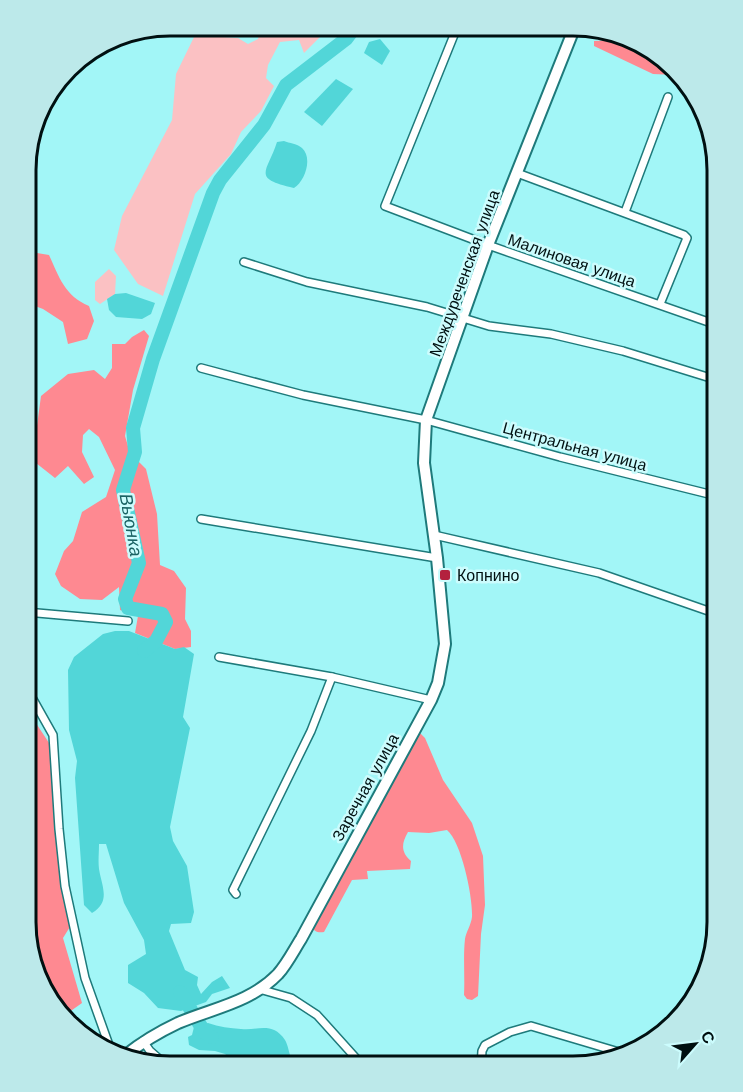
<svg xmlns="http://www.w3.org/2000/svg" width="743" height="1092" viewBox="0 0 743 1092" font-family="'Work Sans',sans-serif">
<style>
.green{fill:#fbc1c3}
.forest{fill:#fe8991}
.water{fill:#52d6d8}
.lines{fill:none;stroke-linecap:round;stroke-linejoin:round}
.river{stroke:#52d6d8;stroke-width:14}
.street-casing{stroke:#1e7a7b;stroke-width:10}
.secondary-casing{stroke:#1e7a7b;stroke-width:14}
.street{stroke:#fff;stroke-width:7}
.secondary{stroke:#fff;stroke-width:10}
.poi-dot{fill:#b3213e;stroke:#ccfcfd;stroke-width:2}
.labels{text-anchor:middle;stroke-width:5;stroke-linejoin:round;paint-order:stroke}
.street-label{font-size:16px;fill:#001011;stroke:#ccfcfd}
.poi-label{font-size:16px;fill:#001011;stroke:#ccfcfd;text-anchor:start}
.water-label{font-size:18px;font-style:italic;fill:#196263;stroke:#ccfcfd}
.rim{fill:none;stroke:#001011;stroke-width:3}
</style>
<rect width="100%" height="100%" fill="#a2f6f7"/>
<g class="green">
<polygon points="326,31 304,53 299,40 280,42 268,65 266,78 274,86 261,111 241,132 231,154 195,194 163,296 138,284 114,250 122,216 172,120 176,74 195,35 238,38 248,44 258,39 260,32"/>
<polygon points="109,269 116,276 115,294 100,304 95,300 95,282"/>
</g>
<g class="forest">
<polygon points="621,37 661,56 676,75 653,74 594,46 594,41 616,40"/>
<path d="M31 252 49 255C59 277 65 296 89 306L94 321 87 339 68 344 63 322 43 309 27 303V264Z"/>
<polygon points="144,330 149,336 133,390 125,436 130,453 146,469 157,514 160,565 174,571 186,588 185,619 191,631 191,647 175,649 135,633 138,616 120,610 119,587 102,600 80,599 61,586 55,574 64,551 73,541 82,512 106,497 115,470 99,437 89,429 83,435 82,452 94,477 84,484 68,466 55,478 36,463 36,433 41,396 68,374 94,370 105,379 112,368 112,344 125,344 132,337"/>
<polygon points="26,708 53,749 73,922 63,938 82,1003 65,1015 37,977 26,922"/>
<path d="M420 733 425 738 443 780 472 823 483 856 485 905 481 934 478 996 472 1000 467 999 464 995C465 977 463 957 465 939 466 932 471 925 472 917 473 898 462 843 447 830L429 833 408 832C401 844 401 852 411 861L410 869 367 871 368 879 352 880 324 932C318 933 314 932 311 925Z"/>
</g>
<g class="water">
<polygon points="380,39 390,51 382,65 364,53 369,42"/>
<polygon points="336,79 353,89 322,126 304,112"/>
<path d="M284 141C289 143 298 144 302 148 313 158 305 181 294 188 251 178 267 173 277 142Z"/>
<polygon points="126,293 155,303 151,314 142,319 116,317 109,310 107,299 115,294"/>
<path d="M115 631H129L175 649 184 647 194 654 183 717 190 728 170 827 173 841 187 866 194 912 191 923 171 924 169 931 185 970 198 977 197 985 201 994 212 982 222 976 230 988 212 994 206 1002 181 1011 158 1008 144 993 128 983V965L146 954 144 940 124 903 106 844H99C99 853 98 861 99 869 102 887 111 902 92 913L84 905 75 778 77 761 69 730 68 670 74 657 103 634Z"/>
<path d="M208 1023C219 1027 230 1028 241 1029 258 1031 272 1021 285 1040 288 1045 289 1053 291 1058L300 1061 305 1066H240L225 1054 215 1051 199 1050 189 1045 188 1037 192 1035 194 1027Z"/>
</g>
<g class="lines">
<g class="river">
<polyline points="144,651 156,641 166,622 162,614 128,608 125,599 139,563 123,490 135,452 133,428 153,359 213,193 220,180 264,125 286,85 346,39 352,31"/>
<polyline points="180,992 205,1033 212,1037"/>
</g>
<defs>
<g id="street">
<polyline points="456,30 385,206 488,245 717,325"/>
<polyline points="517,173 684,235 687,238 660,304"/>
<polyline points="625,212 668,97"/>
<polyline points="244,262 307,282 427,307 489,326 551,334 623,351 717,380"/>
<polyline points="201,368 303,395 426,420 560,457 717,496"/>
<polyline points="26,444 31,395 26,357"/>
<polyline points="201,519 437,558"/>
<polyline points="434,535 599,573 717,614"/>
<polyline points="26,556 31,530 26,491"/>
<polyline points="26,612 128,621"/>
<polyline points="219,657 332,677 431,700"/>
<polyline points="26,687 53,735 59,829 65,886 85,978 110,1048"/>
<polyline points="236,894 233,890 311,731 332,677"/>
<polyline points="259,989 291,998 317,1015 363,1066"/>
<polyline points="143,1041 150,1051 158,1058"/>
<polyline points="481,1066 482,1051 485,1045 510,1032 531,1026 629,1055"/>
</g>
<path id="secondary" d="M126 1055C142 1042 159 1032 178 1023 213 1008 250 1003 278 974 287 964 294 950 301 939L431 700 438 683 445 644 437 558 424 463 426 420 488 245 574 29"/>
</defs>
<use href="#street" class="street-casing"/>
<use href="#secondary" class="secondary-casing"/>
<use href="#street" class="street"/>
<use href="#secondary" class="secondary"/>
</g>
<rect class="poi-dot" x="439" y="569" width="12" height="12" rx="3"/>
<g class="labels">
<g class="street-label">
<text transform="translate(572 260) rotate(19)" y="6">Малиновая улица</text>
<text transform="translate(464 273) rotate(-70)" y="6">Междуреченская улица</text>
<text transform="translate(575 446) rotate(15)" y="6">Центральная улица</text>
<text transform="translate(365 787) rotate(-61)" y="6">Заречная улица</text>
</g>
<g class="poi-label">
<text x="457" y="581">Копнино</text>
</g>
<g class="water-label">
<text transform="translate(131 525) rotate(80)" y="6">Вьюнка</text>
</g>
</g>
<path d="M0 0H743V1092H0ZM170 36H573A134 134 0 0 1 707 170V922A134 134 0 0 1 573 1056H170A134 134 0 0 1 36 922V170A134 134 0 0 1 170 36Z" fill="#bce9ea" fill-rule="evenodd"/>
<path class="rim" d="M170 36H573A134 134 0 0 1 707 170V922A134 134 0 0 1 573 1056H170A134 134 0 0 1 36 922V170A134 134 0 0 1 170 36Z"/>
<g transform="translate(695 1044) rotate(62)" stroke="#ccfcfd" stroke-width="4.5" paint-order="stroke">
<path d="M0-4.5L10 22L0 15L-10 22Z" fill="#001011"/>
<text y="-9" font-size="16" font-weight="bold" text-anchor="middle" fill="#001011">С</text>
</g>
</svg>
